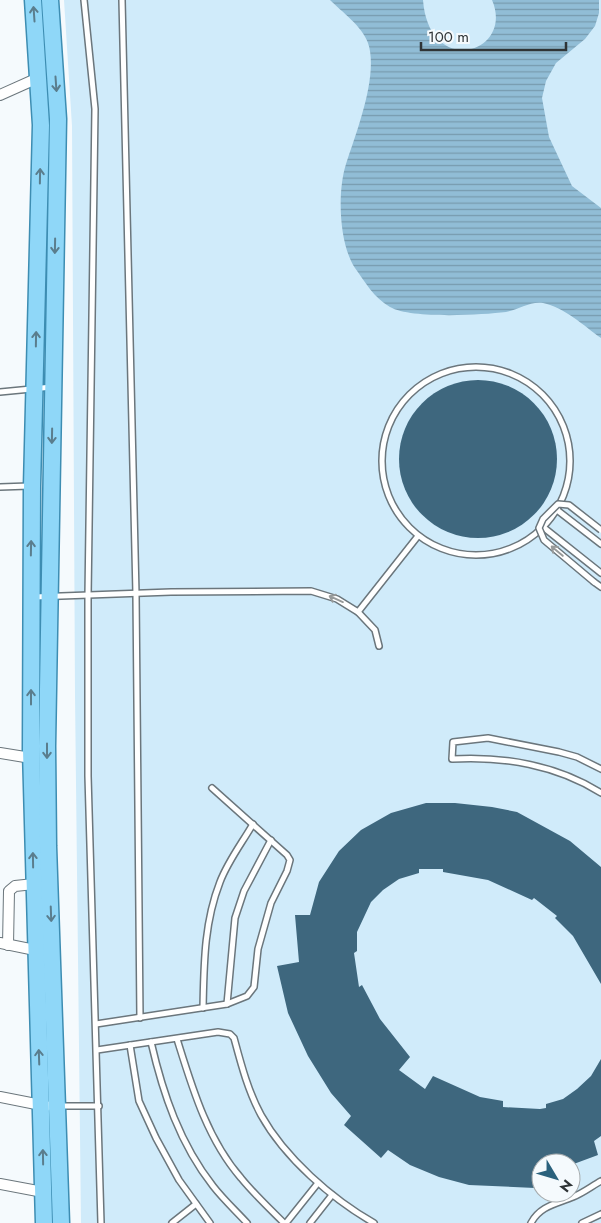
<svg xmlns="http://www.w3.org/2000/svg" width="601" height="1223" viewBox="0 0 601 1223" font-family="Jost,sans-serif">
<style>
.pitch{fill:#d0ebfa;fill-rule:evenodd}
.water{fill:url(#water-rules)}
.building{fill:#3e677e}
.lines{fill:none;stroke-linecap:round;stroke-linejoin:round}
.service-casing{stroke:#6b767c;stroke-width:8}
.minor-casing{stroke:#6b767c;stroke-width:12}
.primary-casing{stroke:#3d8db2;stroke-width:19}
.service{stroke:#fff;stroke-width:5}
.minor{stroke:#fff;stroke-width:10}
.primary{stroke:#8fd7f8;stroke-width:16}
.service-bridge-casing{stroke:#6b767c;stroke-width:8;stroke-linecap:butt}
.service-bridge{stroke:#fff;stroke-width:5}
.oneway{stroke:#5a7d8d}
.oneway2{stroke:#979a9a}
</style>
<defs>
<pattern id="water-rules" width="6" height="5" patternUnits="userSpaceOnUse" patternTransform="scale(1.25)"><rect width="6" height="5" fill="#91bdd6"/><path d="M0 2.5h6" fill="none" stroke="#779aae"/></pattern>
</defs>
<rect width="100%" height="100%" fill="#f5fafd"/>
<path class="pitch" d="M64 0H601V1223H81L75 695 72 126ZM541 1163H571V1193H541Z"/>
<path class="water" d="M330 0H423C429 79 515 53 492 0H599V13L595 26 585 39 556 63 546 81 542 98 549 137 572 186 601 208V338C584 326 564 307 543 303 530 301 518 310 506 312 481 315 411 319 390 307 374 298 365 282 355 268 339 244 337 192 346 164 356 133 379 75 368 43 362 26 342 12 330 0Z"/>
<g class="building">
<circle cx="478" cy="459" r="79"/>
<polygon points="426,803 455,803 492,807 517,812 570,841 601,867 601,984 573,936 555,918 557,916 534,898 532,900 488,880 443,872 443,869 419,869 419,873 399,879 383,890 371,902 357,932 357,951 354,953 359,987 362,985 380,1019 410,1057 399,1070 425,1089 433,1076 480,1097 503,1101 503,1107 540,1109 546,1108 546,1104 563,1099 577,1089 591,1076 601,1059 601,1136 594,1141 598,1155 571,1165 571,1163 541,1163 541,1174 535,1175 535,1188 469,1185 439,1177 410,1165 388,1150 381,1158 344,1125 351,1116 331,1093 308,1056 288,1013 277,966 299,962 295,915 310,915 319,882 339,851 361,830 391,813"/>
</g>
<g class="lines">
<defs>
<g id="service">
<polyline points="84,0 95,109 88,596 88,776 101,1223"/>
<polyline points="122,0 136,594 140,1018"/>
<circle cx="476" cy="461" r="94"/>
<polyline points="0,392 52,387"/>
<polyline points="0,487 29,486"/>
<polyline points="557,510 601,544"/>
<polyline points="543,527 601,573"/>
<polyline points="594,582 601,587"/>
<polyline points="34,597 171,592 311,591 337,599 358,612 375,630 379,646"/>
<polyline points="358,612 418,536"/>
<path d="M601 769 577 757 559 752 488 738 453 742 452 759C503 756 557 765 601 793"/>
<polyline points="227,1004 235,918 244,891 271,840"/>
<path d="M203 1008C204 964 204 923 220 882 228 861 242 843 253 824"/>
<polyline points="96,1024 227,1004 247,996 254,987 258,949 271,903 287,871 290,860 287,855 212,788"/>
<path d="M177 1039C192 1087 207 1139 241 1178 254 1194 269 1208 284 1223"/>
<path d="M151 1042C163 1094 180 1144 213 1186 223 1199 236 1211 247 1223"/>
<polyline points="130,1045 139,1101 156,1138 179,1180 210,1223"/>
<path d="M97 1050 218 1032 230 1034 234 1038C241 1064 248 1091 261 1115 285 1158 332 1199 374 1223"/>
<polyline points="59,1106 99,1106"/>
<polyline points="172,1223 196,1204"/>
<polyline points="286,1223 318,1183"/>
<polyline points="310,1223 332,1195"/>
<path d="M531 1223C540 1206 556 1204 573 1197 583 1193 592 1186 601 1181"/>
<polyline points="582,1223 601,1214"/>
</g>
<g id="minor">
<polyline points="0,95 38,78"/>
<polyline points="0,753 31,758"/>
<polyline points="0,943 35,950"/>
<polyline points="8,945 9,891 15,886 34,884"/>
<polyline points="0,1097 46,1106"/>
<polyline points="0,1184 43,1192"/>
</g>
<g id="primary">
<polyline points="33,0 41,125 32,486 31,750 44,1223"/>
<polyline points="50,0 58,119 47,746 48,846 61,1223"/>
</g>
</defs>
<use href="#service" class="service-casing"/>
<use href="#minor" class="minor-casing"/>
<use href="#primary" class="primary-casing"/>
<use href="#service" class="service"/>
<use href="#minor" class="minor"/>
<use href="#primary" class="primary"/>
<defs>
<polyline id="service-bridge" points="594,582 544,540 539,528 543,519 558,504 569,505 601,530"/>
</defs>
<use href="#service-bridge" class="service-bridge-casing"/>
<use href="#service-bridge" class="service-bridge"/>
</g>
<defs><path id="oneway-shaft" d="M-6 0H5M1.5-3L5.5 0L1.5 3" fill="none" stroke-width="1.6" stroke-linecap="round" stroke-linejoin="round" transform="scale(1.25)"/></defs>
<g class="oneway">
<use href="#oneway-shaft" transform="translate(34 14) rotate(-94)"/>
<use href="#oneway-shaft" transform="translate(56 84) rotate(86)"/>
<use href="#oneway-shaft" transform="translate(40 176) rotate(-89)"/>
<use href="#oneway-shaft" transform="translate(55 246) rotate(91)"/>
<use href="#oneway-shaft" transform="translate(36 339) rotate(-89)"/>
<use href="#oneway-shaft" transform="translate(52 436) rotate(91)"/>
<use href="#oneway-shaft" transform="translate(31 548) rotate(-89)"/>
<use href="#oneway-shaft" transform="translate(31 697) rotate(-90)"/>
<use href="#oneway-shaft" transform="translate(47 751) rotate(90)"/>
<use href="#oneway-shaft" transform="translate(33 860) rotate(-91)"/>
<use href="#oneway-shaft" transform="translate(51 914) rotate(88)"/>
<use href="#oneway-shaft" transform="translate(39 1057) rotate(-92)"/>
<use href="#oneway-shaft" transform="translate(43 1157) rotate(-91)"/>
</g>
<g class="oneway2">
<use href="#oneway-shaft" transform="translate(557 551) rotate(-140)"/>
<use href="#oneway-shaft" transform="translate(336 599) rotate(-156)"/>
</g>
<g transform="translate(556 1178) rotate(128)"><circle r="24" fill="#f5fafd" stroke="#a6abad"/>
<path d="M0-4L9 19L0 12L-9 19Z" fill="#2a617c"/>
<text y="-8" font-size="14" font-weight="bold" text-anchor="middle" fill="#2f3436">N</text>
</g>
<path d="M421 42v8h145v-8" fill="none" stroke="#2f3436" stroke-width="2.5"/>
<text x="428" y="42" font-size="15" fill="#2f3436" stroke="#f5fafd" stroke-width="4" paint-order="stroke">100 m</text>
</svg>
